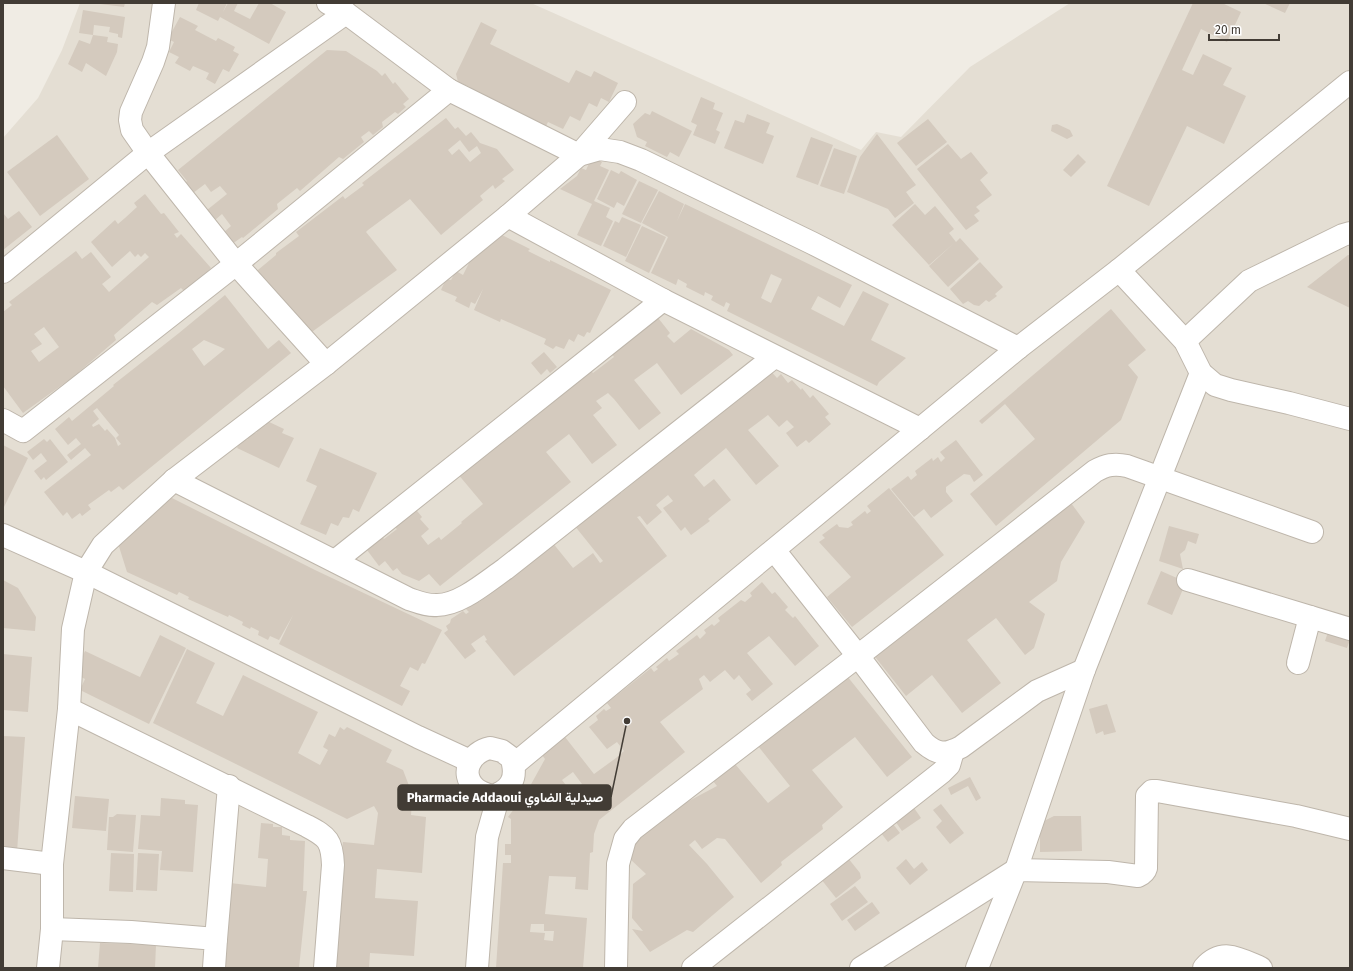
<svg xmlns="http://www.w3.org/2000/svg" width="1353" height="971" viewBox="0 0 1353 971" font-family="'Fira Sans',Vazirmatn,sans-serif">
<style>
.residential{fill:#e4ded3}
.building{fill:#d4cabe;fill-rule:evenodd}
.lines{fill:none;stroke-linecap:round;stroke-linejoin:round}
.minor-casing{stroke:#beb6ab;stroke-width:24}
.minor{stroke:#fff;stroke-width:22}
.leader{fill:none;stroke:#423c35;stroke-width:1.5}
.callout-dot{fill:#423c35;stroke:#fff;stroke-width:1.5}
.callout{fill:#423c35;stroke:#423c35;stroke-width:1.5}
.callout-label{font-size:13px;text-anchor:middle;font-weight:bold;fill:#fff}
</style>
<rect width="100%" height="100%" fill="#f0ece4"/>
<polygon class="residential" points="80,3 531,3 861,150 876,132 901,137 970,67 1070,3 1350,3 1350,968 3,968 3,138 38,98 62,50"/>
<g class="building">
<polygon points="100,3 125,3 124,7 100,4"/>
<polygon points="199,3 227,3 223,12 228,3 238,3 234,11 250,19 259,3 270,3 286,12 269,44 220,17 218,21 196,10"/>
<polygon points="1193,3 1222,3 1241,12 1227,42 1201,29 1182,70 1193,75 1203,54 1232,68 1223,85 1246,96 1224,144 1187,126 1149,206 1107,186"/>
<polygon points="1263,3 1290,3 1285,13"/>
<polygon points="83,10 125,17 122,38 118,37 118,34 109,32 110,27 94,25 93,35 108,37 107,42 118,44 117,52 106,76 86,63 82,72 68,64 79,40 90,44 93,35 79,33"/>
<polygon points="180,17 198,26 195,30 216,41 218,38 235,47 233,51 239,54 229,72 223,69 215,84 206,79 209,73 193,66 190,71 175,63 179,57 169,52 174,42 168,39"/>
<polygon points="481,22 497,30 490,44 569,83 576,70 591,77 594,71 618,83 609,102 601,98 597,107 589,103 580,121 570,116 563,129 548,122 545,128 468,91 470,87 458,82 456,74"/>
<polygon points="327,50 346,51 377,71 382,76 385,73 393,84 395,82 409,99 403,104 406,107 398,114 395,112 382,122 383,127 373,135 369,131 361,137 364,142 343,159 339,157 300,191 297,188 277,204 278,209 243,238 242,237 232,244 223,233 231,226 222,214 215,220 207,210 227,194 220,186 211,192 205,184 193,193 185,183 187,181 178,170"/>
<polygon points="701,97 715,103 713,109 723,113 716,130 720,132 715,144 693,135 697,125 691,122"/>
<polygon points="652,111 692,131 679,157 670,152 667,157 645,146 647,142 637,137 633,124 645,113 650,115"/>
<polygon points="747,114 770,123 766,133 774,136 763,164 724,148 735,120 744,123"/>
<path d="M446 118 455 129 458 127 466 136 471 132 480 143 497 149 514 170 502 179 505 181 495 189 493 185 480 196 483 200 441 235 410 199 368 230 366 232 397 270 305 337 253 274 276 255V253L299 236 296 232 343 196 345 199 364 185 362 183ZM460 140 469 152 477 146 481 153 470 162 459 149 452 155 448 150Z"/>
<polygon points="928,119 947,142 916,166 897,143"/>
<polygon points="1057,124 1070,130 1073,136 1067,139 1051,131 1052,125"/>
<polygon points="877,134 916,185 906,192 914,203 895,218 888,209 847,192 860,157"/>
<polygon points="57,135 89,179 40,216 7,172"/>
<polygon points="811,137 833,145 818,185 796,177"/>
<polygon points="948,144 961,159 971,152 988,173 980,180 992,195 976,207 980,211 974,215 979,221 966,230 917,169"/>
<polygon points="834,148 857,156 844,194 820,186"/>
<polygon points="1078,154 1086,162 1071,177 1063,170"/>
<polygon points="592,157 602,162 600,166 609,170 594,201 610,208 606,217 613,221 601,246 577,235 592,204 560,189 577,176 581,168 586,170"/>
<polygon points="611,170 619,174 621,171 637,180 624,206 617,202 614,208 597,199"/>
<polygon points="639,181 658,190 641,223 622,214"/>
<path d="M659 191 684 204 677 221 685 204 852 285 840 308 818 296 811 309 844 326 863 291 889 304 871 340 906 358 879 382 877 386 727 311 730 304 726 302 724 307 711 300 713 296 705 292 704 296 686 287 687 284 678 279 676 285 651 273 668 237 642 223ZM771 274 782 279 771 303 761 298Z"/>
<path d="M145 194 161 214 164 213 179 232 174 234 177 238 181 234 211 268 185 292 181 288 157 305 152 302 114 335 116 340 73 377 23 413 3 386V312L12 305 9 302 76 251 82 259 91 252 111 277 102 284 109 292 149 257 145 253 141 257 138 254 135 257 130 251 112 267 91 242 115 220 118 224 125 218 137 207 134 203ZM44 327 59 347 39 362 31 351 42 344 34 334Z"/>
<polygon points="915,204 925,215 935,206 954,229 949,233 956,242 960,238 979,259 948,287 929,266 953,244 929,265 892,225"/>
<polygon points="19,211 32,227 3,250 3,213 8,219"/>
<polygon points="622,217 641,225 626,257 603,246 615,221 619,223"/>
<polygon points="642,226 666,237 649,273 625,261"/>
<polygon points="496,232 530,249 528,251 550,262 550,260 611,290 590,333 587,332 584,337 578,334 574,342 569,339 564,349 556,346 553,349 544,344 546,339 501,319 500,322 474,310 483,289 475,304 471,302 469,308 455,301 457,297 441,290 446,279 451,280 456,271 463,275 474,253"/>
<polygon points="1348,255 1350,255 1350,308 1307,287"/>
<polygon points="980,262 1003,287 995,294 997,296 989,302 986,300 979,306 974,305 968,301 963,304 950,289"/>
<path d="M225 295 268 349 279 340 291 353 123 490 119 486 111 492 109 490 88 505 91 509 82 516 80 513 72 519 67 512 63 516 44 492 91 455 85 448 71 460 67 455 81 444 76 438 68 445 55 429 69 417 72 421 114 386 113 385 179 333ZM204 340 225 349 204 366 192 349ZM97 408 119 435 116 438 121 444 118 446 115 438 107 429 105 431 99 424 93 427 92 425 99 419 93 411Z"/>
<polygon points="1111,309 1146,350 1128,365 1138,377 1121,420 996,526 970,494 1035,439 1005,404 982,424 979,421"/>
<polygon points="655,314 670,333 667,336 674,343 691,329 729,350 733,355 681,395 657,363 634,380 661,413 639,430 614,399 608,393 596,401 602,408 593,415 617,445 592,464 569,434 546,452 571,482 440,586 429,574 419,581 402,574 397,568 393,571 385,561 379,566 364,546 380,534 384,539 397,529 391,524 413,506 422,517 420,519 429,529 421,536 428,545 439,537 441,540 462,523 461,522 483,504 457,473 589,369 593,373 614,357 609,350"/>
<polygon points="544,352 557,367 550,373 547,369 541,375 531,363"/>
<polygon points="768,368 777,378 781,374 788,383 792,380 801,390 802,388 810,398 813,395 829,414 825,417 831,424 809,443 806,440 797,447 786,433 794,427 787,420 779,427 768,415 748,430 779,466 756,485 726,448 694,475 704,487 714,479 731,500 708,519 710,521 691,535 685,527 681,531 663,508 673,501 668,495 656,505 662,512 647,525 640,516 637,517 667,556 514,676 485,641 487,640 484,635 471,644 476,651 465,659 444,633 448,630 446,626 450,623 451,619 463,611 466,614 469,612 466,609 478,600 479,602 486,597 484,595 552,542 573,568 593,553 600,563 603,561 574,525 616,491 621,493 643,475 640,472"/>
<polygon points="267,421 284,429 282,433 294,438 279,468 237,448 243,437 247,440 251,432 256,433 261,424 265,426"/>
<polygon points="44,439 47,442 50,439 68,462 46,480 44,477 41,480 34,471 47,461 41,453 33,460 27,452"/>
<polygon points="956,440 983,475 974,482 970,475 964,474 946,487 946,492 953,501 931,518 924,509 914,517 891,489 908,476 911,480 917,475 915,471 932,458 933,461 938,457 941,462 945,458 940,452"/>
<polygon points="3,445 28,458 3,509"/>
<polygon points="320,448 377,473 359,512 353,509 349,518 343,517 338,526 331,523 326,535 300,524 317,486 306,481"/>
<polygon points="889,488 944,555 852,627 827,597 851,577 819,542 825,538 822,535 837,524 839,527 848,528 853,525 851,522 865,511 867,514 871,511 867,506"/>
<polygon points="166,495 315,570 442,630 425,664 422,663 418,671 410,667 400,686 410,691 402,706 279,644 293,615 279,640 270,636 268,640 258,635 259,631 251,627 250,629 242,625 243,622 229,615 228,617 188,599 189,597 179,592 177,595 127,572 116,537"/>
<polygon points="1071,503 1085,522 1061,562 1057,581 1029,602 1045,614 1034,648 1025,655 996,618 967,640 1001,683 962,713 932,675 906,696 872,653 1010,545 1013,549"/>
<polygon points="1169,526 1199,534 1196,544 1188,541 1185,550 1180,554 1183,569 1159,561"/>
<polygon points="1161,571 1186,582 1172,615 1147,604"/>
<polygon points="3,580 18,588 36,617 35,631 3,628"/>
<path d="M762 582 772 594 775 592 788 607 785 610 793 618 795 616 819 646 795 666 769 636 747 653 773 684 752 701 746 694 751 690 739 675 734 680 725 670 710 682 704 675 699 679 703 689 660 722 685 752 599 820 594 834 593 852 590 853 588 890 575 889 576 877 549 876 545 914 587 918 583 968 531 967V968H496L503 863H511V855H505V844H511V819L508 817 517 805 521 809 531 798 529 788 545 759 542 755 565 737 594 774 616 758 624 751 617 742 607 749 589 727 598 720 596 716 604 709 606 711 611 708 607 703 651 668 654 672 658 669 656 667 667 658 669 661 679 654 676 651 697 635 700 639 706 633 704 630 712 624 714 626 720 621 718 618 741 600 745 602 752 596 750 593ZM573 772 582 784 572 793 562 780ZM531 924H544V931H554L553 941 544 940 545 933 530 932Z"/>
<polygon points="1329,629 1350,639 1347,648 1325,641"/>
<polygon points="160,635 186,648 149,724 80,690 85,679 77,675 76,669 85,651 140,677"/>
<polygon points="187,649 215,663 196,703 223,716 243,675 318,712 298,753 320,765 328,750 323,747 329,734 335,737 340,727 344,730 347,727 392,750 386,762 403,770 416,804 412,802 411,815 426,817 422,873 377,869 375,898 418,901 414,956 370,953 369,968 333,968 333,951 343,842 374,845 378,813 374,806 347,819 153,723"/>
<polygon points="3,654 32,657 28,712 3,710"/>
<polygon points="847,676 912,757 887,777 855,737 812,770 843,807 822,825 823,829 781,862 782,865 761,883 725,839 717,838 702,849 695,840 689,845 707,864 734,897 693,932 687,930 650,952 632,929 643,931 632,918 633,884 646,874 629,858 632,840 683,797 687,802 717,786 713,781 735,764 768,803 790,786 758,746"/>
<polygon points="1107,704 1116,732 1104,735 1103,731 1096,734 1089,709"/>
<polygon points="3,736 25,737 17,852 3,851"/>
<polygon points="970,777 981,798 976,801 968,786 951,795 948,788"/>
<polygon points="75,796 109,799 106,831 72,828"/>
<polygon points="161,798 185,800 185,804 198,805 193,872 160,870 162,851 138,849 141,815 160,816"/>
<polygon points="941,804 964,833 950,844 936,827 942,821 933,810"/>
<polygon points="912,805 921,818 902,831 893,818"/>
<polygon points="117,814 136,815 133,852 107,850 109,817 113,817"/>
<polygon points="1054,816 1081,816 1082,851 1040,852 1040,823"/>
<polygon points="889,819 900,833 888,842 877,828"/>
<polygon points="261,823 273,824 273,827 282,827 282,835 290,836 290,840 305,841 303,891 307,891 299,968 223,968 230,883 266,887 268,859 258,858"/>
<polygon points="111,853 134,854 133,892 109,891"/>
<polygon points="138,853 159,854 157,891 136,890"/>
<polygon points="844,853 860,873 861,878 836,898 821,879 827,877 824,869"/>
<polygon points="906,859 914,869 922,862 928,870 910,885 896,868"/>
<polygon points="855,886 868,902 842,921 830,904"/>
<polygon points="872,902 880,913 855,931 847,920"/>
<polygon points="100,943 156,945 155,968 98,968"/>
</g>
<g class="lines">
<defs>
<g id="minor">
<polyline points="164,3 158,47 153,62 131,112 130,120 132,130 148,153 236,264 326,364"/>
<polyline points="328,3 346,13 449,90 579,155 625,102"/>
<polyline points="508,216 663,300 920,429"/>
<polyline points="1119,270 1185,341 1201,373 1215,385 1231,390 1289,403 1350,419"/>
<polyline points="3,272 148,153 346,13"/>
<polyline points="1185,341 1249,281 1343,235 1350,233"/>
<polyline points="3,420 23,431 236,264 449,90"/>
<path d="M174 480 409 599C418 602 427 606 437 605 460 605 486 582 505 569L774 357"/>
<polyline points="3,535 86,572 418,737 470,761"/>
<path d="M774 550 858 656 924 743C938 755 945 755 961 747L1037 691 1084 670"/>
<polyline points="335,561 663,300"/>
<polyline points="1188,580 1350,629"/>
<polyline points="1298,663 1310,617"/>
<path d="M69 709 307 826C328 837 332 841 333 865L325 968"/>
<path d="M490 748 502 751 517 762 513 764C516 778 511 788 498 794V798C491 795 481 794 475 788 459 773 471 752 490 748Z"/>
<polyline points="517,762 1018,348 1119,270 1350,82"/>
<polyline points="3,858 52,864"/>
<polyline points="52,929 131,932 216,939 214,968"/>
<polyline points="216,939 229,786"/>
<polyline points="48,968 52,929 52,864 69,709 73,629 86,572 103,545 174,480 326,364 508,216 579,155 600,149 620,152 641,160 812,243 1018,348"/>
<polyline points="477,968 487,837 498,798"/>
<path d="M616 968 618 864 625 839 633 829 858 656 1095 471C1106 465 1114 463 1127 466L1312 532"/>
<polyline points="693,968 942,772 949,765 953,751"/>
<path d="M861 968 1016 870 1108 872 1138 876C1142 874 1145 872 1146 868L1147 796 1152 791H1157L1296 816 1350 829"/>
<polyline points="977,968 1016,870 1084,670 1201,373"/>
<path d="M1204 968C1222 947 1240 959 1261 968"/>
</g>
</defs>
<use href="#minor" class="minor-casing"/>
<use href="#minor" class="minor"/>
</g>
<path class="leader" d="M627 721L611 797"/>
<circle class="callout-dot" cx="627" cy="721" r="4"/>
<rect class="callout" x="398" y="785" width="213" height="25" rx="4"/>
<g class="callout-label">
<text x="505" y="802">Pharmacie Addaoui صيدلية الضاوي</text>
</g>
<rect width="1353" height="971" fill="none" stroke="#423c35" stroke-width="8"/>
<path d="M1209 34v6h70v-6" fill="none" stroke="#423c35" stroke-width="2"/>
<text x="1215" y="34" font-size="12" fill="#423c35" stroke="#ffffff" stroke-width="3" paint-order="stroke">20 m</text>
</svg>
